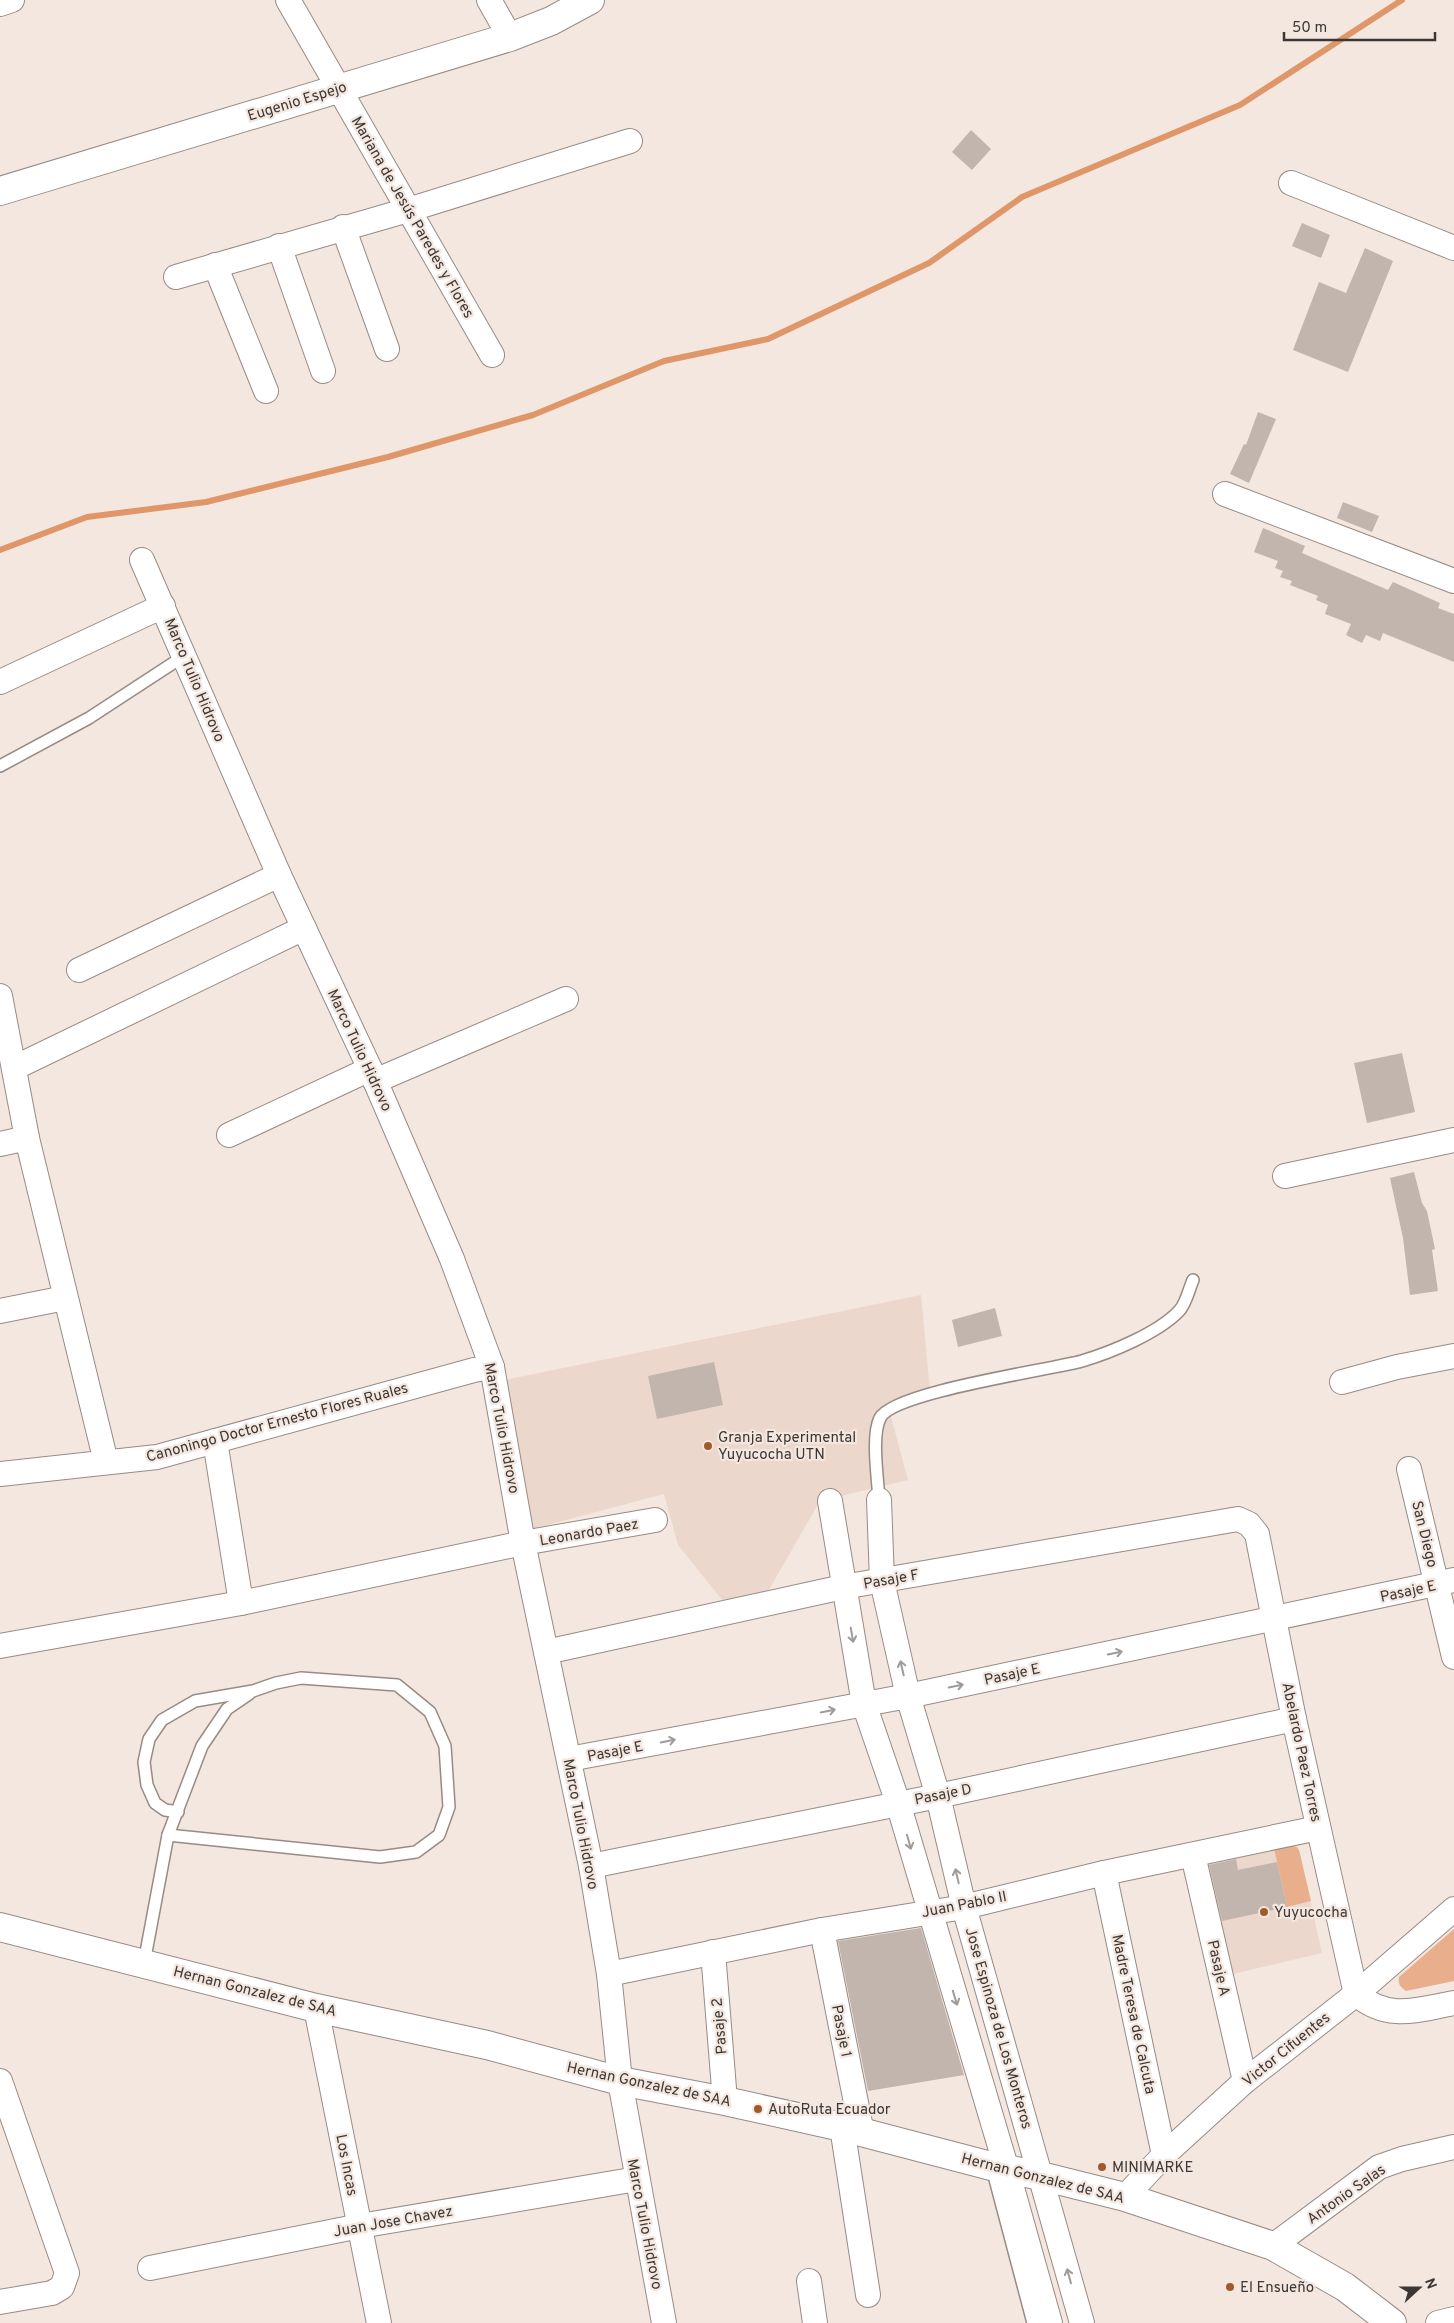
<svg xmlns="http://www.w3.org/2000/svg" width="1454" height="2323" viewBox="0 0 1454 2323" font-family="Overpass,sans-serif">
<style>
.built{fill:#ebd7cc}
.green{fill:#e9af8c}
.lines{fill:none;stroke-linecap:round;stroke-linejoin:round}
.stream{stroke:#df9769;stroke-width:6}
.building{fill:#c1b5ae}
.lane-casing{stroke:#978b84;stroke-width:14}
.street-casing{stroke:#978b84;stroke-width:26}
.secondary-casing{stroke:#978b84;stroke-width:30}
.lane{stroke:#fff;stroke-width:11}
.street{stroke:#fff;stroke-width:24}
.secondary{stroke:#fff;stroke-width:28}
.oneway{stroke:#9e9b9a}
.poi-dot{fill:#9f5b2d;stroke:#f4e7df;stroke-width:2}
.labels{text-anchor:middle;stroke-width:4.5;stroke-linejoin:round;paint-order:stroke}
.street-label{font-size:15px;fill:#3c3734;stroke:#f4e7df}
.poi-label{font-size:15px;fill:#3c3734;stroke:#f4e7df;text-anchor:start}
</style>
<rect width="100%" height="100%" fill="#f4e7df"/>
<g class="built">
<polygon points="921,1295 931,1401 890,1413 908,1480 820,1501 767,1593 723,1601 678,1545 664,1494 532,1529 504,1380"/>
<polygon points="1297,1847 1300,1854 1322,1953 1229,1975 1204,1863 1274,1848"/>
</g>
<g class="green">
<polygon points="1288,1845 1297,1847 1299,1850 1311,1901 1287,1907 1274,1848"/>
<path d="M1454 1929V1981L1406 1991C1400 1987 1398 1984 1399 1977Z"/>
</g>
<g class="lines">
<polyline class="stream" points="0,550 87,517 206,502 388,457 533,415 664,361 768,339 929,263 1022,197 1240,105 1402,0"/>
</g>
<g class="building">
<polygon points="971,130 991,149 972,170 952,152"/>
<polygon points="1302,223 1330,235 1321,258 1292,246"/>
<polygon points="1365,248 1393,261 1348,372 1293,350 1319,282 1346,293"/>
<polygon points="1258,412 1276,419 1249,483 1230,474 1244,444 1246,445"/>
<polygon points="1343,502 1379,516 1372,532 1337,518"/>
<polygon points="1263,528 1305,546 1302,553 1388,590 1393,582 1440,603 1438,608 1454,614 1454,662 1383,633 1380,641 1366,635 1362,643 1346,635 1351,624 1325,614 1328,605 1316,600 1318,596 1290,585 1292,581 1280,577 1283,571 1275,568 1278,561 1254,552"/>
<polygon points="1402,1053 1415,1112 1367,1123 1354,1063"/>
<polygon points="1414,1172 1422,1203 1427,1211 1435,1249 1432,1250 1438,1291 1410,1295 1403,1238 1390,1178"/>
<polygon points="995,1308 1002,1336 958,1347 952,1320"/>
<polygon points="714,1362 723,1405 657,1419 648,1376"/>
<polygon points="1236,1859 1238,1870 1277,1862 1287,1907 1222,1921 1209,1865"/>
<polygon points="921,1928 964,2075 868,2091 838,1941"/>
</g>
<g class="lines">
<defs>
<g id="lane">
<polyline points="0,766 89,718 184,656"/>
<path d="M879 1500C878 1480 871 1436 880 1418 893 1392 1049 1370 1082 1361 1112 1352 1158 1333 1179 1311 1186 1304 1189 1289 1193 1280"/>
<polyline points="168,1835 380,1857 416,1852 439,1835 449,1807 445,1746 430,1712 397,1685 301,1678 276,1683 253,1691 195,1701 162,1720 149,1739 144,1762 147,1785 155,1803 165,1810 178,1812"/>
<polyline points="144,1963 168,1835 202,1746 227,1709 249,1694"/>
<polyline points="992,2168 1033,2323"/>
</g>
<g id="street">
<polyline points="288,0 492,355"/>
<polyline points="489,0 510,37"/>
<polyline points="0,4 12,0"/>
<polyline points="1291,183 1454,248"/>
<polyline points="343,227 387,349"/>
<polyline points="279,246 323,371"/>
<polyline points="215,265 266,391"/>
<polyline points="176,277 408,210 630,141"/>
<polyline points="1225,494 1454,581"/>
<polyline points="142,560 279,875 370,1069 452,1259 492,1367 523,1543 591,1866 609,1974 620,2081 664,2323"/>
<polyline points="0,682 163,606"/>
<polyline points="79,970 279,875"/>
<polyline points="0,996 27,1138 106,1462"/>
<polyline points="14,1068 304,928"/>
<polyline points="375,1081 566,999"/>
<polyline points="229,1135 370,1069"/>
<polyline points="0,1144 27,1138"/>
<polyline points="1285,1176 1454,1140"/>
<polyline points="0,1311 65,1298"/>
<polyline points="1342,1382 1397,1367 1454,1356"/>
<polyline points="215,1441 241,1603 523,1543 655,1520"/>
<polyline points="1409,1469 1454,1657"/>
<polyline points="0,1474 157,1457 474,1370 492,1367"/>
<polyline points="879,1500 882,1581 908,1696 938,1796 964,1907 1082,2323"/>
<polyline points="830,1501 864,1704 898,1803 1007,2170 1050,2323"/>
<polyline points="0,1646 241,1603"/>
<path d="M546 1652 843 1587 1238 1519 1249 1524 1257 1534 1294 1719 1356 1994C1388 2021 1416 2010 1454 2003"/>
<polyline points="569,1759 908,1696 1454,1580"/>
<polyline points="1193,1855 1245,2081"/>
<polyline points="591,1866 938,1796 1294,1719"/>
<polyline points="1104,1873 1164,2155"/>
<polyline points="822,1930 862,2133"/>
<polyline points="713,1952 725,2101"/>
<polyline points="609,1974 822,1930 964,1907 1104,1873 1318,1828"/>
<polyline points="316,2008 379,2323"/>
<polyline points="0,2081 67,2273 62,2287 52,2293 0,2302"/>
<polyline points="842,2127 868,2295"/>
<polyline points="1125,2197 1164,2155 1245,2081 1356,1994 1454,1909"/>
<polyline points="1273,2246 1379,2167 1402,2159 1454,2147"/>
<polyline points="150,2268 360,2226 637,2179"/>
<polyline points="809,2281 815,2323"/>
<polyline points="1438,2323 1454,2319"/>
</g>
<g id="secondary">
<polyline points="0,191 510,37 551,21 590,0"/>
<polyline points="0,1927 316,2008 487,2045 620,2081 725,2101 842,2127 991,2166 1041,2176 1125,2197 1273,2246 1345,2287 1392,2323"/>
</g>
</defs>
<use href="#lane" class="lane-casing"/>
<use href="#street" class="street-casing"/>
<use href="#secondary" class="secondary-casing"/>
<use href="#lane" class="lane"/>
<use href="#street" class="street"/>
<use href="#secondary" class="secondary"/>
</g>
<defs><path id="oneway-shaft" d="M-6 0H5M1.5-3L5.5 0L1.5 3" fill="none" stroke-width="1.6" stroke-linecap="round" stroke-linejoin="round" transform="scale(1.25)"/></defs>
<g class="oneway">
<use href="#oneway-shaft" transform="translate(852 1635) rotate(80)"/>
<use href="#oneway-shaft" transform="translate(1115 1653) rotate(-12)"/>
<use href="#oneway-shaft" transform="translate(902 1668) rotate(-103)"/>
<use href="#oneway-shaft" transform="translate(956 1686) rotate(-12)"/>
<use href="#oneway-shaft" transform="translate(828 1711) rotate(-11)"/>
<use href="#oneway-shaft" transform="translate(668 1741) rotate(-11)"/>
<use href="#oneway-shaft" transform="translate(909 1842) rotate(74)"/>
<use href="#oneway-shaft" transform="translate(957 1876) rotate(-103)"/>
<use href="#oneway-shaft" transform="translate(955 1998) rotate(73)"/>
<use href="#oneway-shaft" transform="translate(1069 2276) rotate(-105)"/>
</g>
<g class="poi-dot">
<circle cx="708" cy="1446" r="5"/>
<circle cx="1264" cy="1912" r="5"/>
<circle cx="758" cy="2109" r="5"/>
<circle cx="1102" cy="2167" r="5"/>
<circle cx="1230" cy="2287" r="5"/>
</g>
<g class="labels">
<g class="street-label">
<text transform="translate(297 101) rotate(-17)" y="5">Eugenio Espejo</text>
<text transform="translate(413 217) rotate(60)" y="5">Mariana de Jesús Paredes y Flores</text>
<text transform="translate(195 680) rotate(67)" y="5">Marco Tulio Hidrovo</text>
<text transform="translate(360 1050) rotate(65)" y="5">Marco Tulio Hidrovo</text>
<text transform="translate(277 1422) rotate(-15)" y="5">Canoningo Doctor Ernesto Flores Ruales</text>
<text transform="translate(502 1428) rotate(79)" y="5">Marco Tulio Hidrovo</text>
<text transform="translate(589 1532) rotate(-10)" y="5">Leonardo Paez</text>
<text transform="translate(1425 1534) rotate(76)" y="5">San Diego</text>
<text transform="translate(891 1579) rotate(-10)" y="5">Pasaje F</text>
<text transform="translate(1408 1591) rotate(-12)" y="5">Pasaje E</text>
<text transform="translate(1012 1674) rotate(-12)" y="5">Pasaje E</text>
<text transform="translate(615 1751) rotate(-11)" y="5">Pasaje E</text>
<text transform="translate(1302 1752) rotate(78)" y="5">Abelardo Paez Torres</text>
<text transform="translate(943 1794) rotate(-11)" y="5">Pasaje D</text>
<text transform="translate(581 1824) rotate(79)" y="5">Marco Tulio Hidrovo</text>
<text transform="translate(964 1904) rotate(-11)" y="5">Juan Pablo II</text>
<text transform="translate(1219 1968) rotate(77)" y="5">Pasaje A</text>
<text transform="translate(255 1991) rotate(14)" y="5">Hernan Gonzalez de SAA</text>
<text transform="translate(1134 2014) rotate(78)" y="5">Madre Teresa de Calcuta</text>
<text transform="translate(719 2026) rotate(-95)" y="5">Pasaje 2</text>
<text transform="translate(999 2028) rotate(74)" y="5">Jose Espinoza de Los Monteros</text>
<text transform="translate(842 2031) rotate(79)" y="5">Pasaje 1</text>
<text transform="translate(1286 2049) rotate(-39)" y="5">Victor Cifuentes</text>
<text transform="translate(649 2084) rotate(12)" y="5">Hernan Gonzalez de SAA</text>
<text transform="translate(347 2165) rotate(79)" y="5">Los Incas</text>
<text transform="translate(1043 2178) rotate(14)" y="5">Hernan Gonzalez de SAA</text>
<text transform="translate(1346 2194) rotate(-35)" y="5">Antonio Salas</text>
<text transform="translate(393 2221) rotate(-10)" y="5">Juan Jose Chavez</text>
<text transform="translate(645 2224) rotate(79)" y="5">Marco Tulio Hidrovo</text>
</g>
<g class="poi-label">
<text x="718" y="1442">Granja Experimental<tspan x="718" dy="17">Yuyucocha UTN</tspan></text>
<text x="1274" y="1917">Yuyucocha</text>
<text x="768" y="2114">AutoRuta Ecuador</text>
<text x="1112" y="2172">MINIMARKE</text>
<text x="1240" y="2292">El Ensueño</text>
</g>
</g>
<g transform="translate(1419 2288) rotate(69)" stroke="#f4e7df" stroke-width="4" paint-order="stroke">
<path d="M0-4L9 19L0 12L-9 19Z" fill="#3c3734"/>
<text y="-8" font-size="14" font-weight="bold" text-anchor="middle" fill="#3c3734">N</text>
</g>
<path d="M1284 32v8h151v-8" fill="none" stroke="#3c3734" stroke-width="2.5"/>
<text x="1292" y="32" font-size="15" fill="#3c3734" stroke="#f4e7df" stroke-width="4" paint-order="stroke">50 m</text>
</svg>
